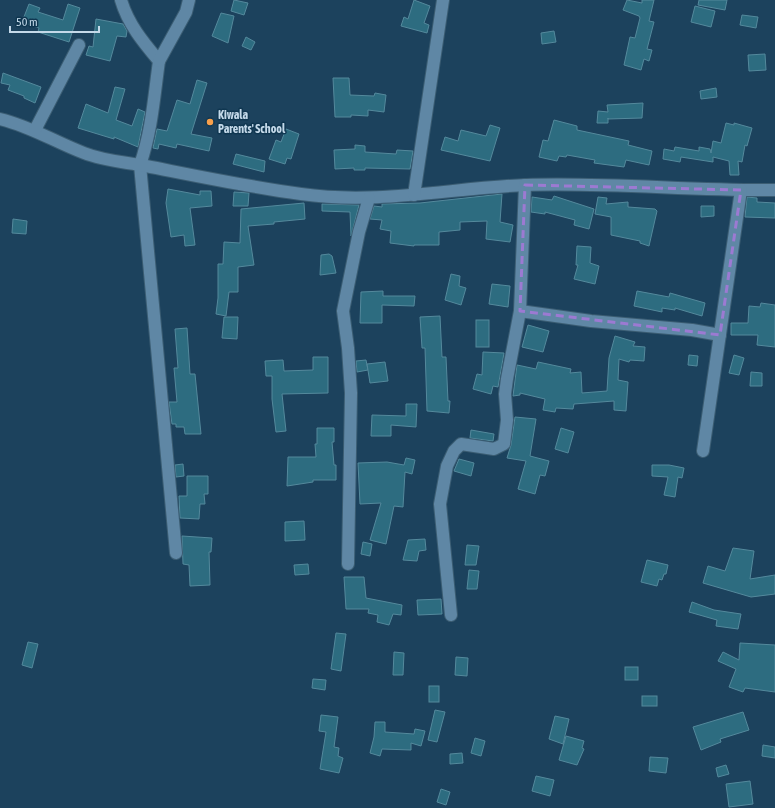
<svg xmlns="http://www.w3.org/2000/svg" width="775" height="808" viewBox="0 0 775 808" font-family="'Asap Condensed',sans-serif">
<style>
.building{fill:#2d6c80;stroke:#54899c}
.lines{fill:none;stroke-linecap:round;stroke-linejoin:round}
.minor-casing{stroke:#3b5d73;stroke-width:14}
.minor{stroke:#5f87a5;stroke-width:12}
.marked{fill:none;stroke:#9c7ad2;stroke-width:3;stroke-dasharray:8 5;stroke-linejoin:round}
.poi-dot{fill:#f8a04b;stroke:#103751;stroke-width:1.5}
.labels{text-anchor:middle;stroke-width:3;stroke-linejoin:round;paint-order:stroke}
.poi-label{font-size:12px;font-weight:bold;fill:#c4d9e9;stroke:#103751;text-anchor:start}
</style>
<rect width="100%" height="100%" fill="#1c425d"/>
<g class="building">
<polygon points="234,0 248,3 244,15 231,11"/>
<polygon points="414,0 430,6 424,23 429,25 427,33 401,26 404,17 408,19"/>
<polygon points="627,0 642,3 642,0 654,0 649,21 654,22 647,49 652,50 649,61 644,59 641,70 624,65 630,37 635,38 640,18 639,16 623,10"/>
<polygon points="699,0 727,0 725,10 698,5"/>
<polygon points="29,4 40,8 38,12 63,20 68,4 80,8 69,42 38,32 39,28 22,22"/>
<polygon points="695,6 715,11 711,27 691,22"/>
<polygon points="221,13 234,16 228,43 212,36"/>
<polygon points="742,15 758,17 756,28 740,25"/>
<polygon points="96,19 123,24 127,31 126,37 117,36 110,61 86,55 89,46 93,47"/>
<polygon points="554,31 556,42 542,44 541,33"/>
<polygon points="246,37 255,42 251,50 242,46"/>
<polygon points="765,54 766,70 749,71 748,55"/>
<polygon points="3,73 41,87 35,103 24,98 24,96 8,90 10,85 1,83"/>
<polygon points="333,78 349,78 350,95 374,96 375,93 386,95 384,112 368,110 368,116 351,115 351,117 335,117"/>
<polygon points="197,80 207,83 191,134 212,138 209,151 177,144 176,148 159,144 158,149 153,148 157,129 167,131 177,100 190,104"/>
<polygon points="115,87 125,89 116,120 132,126 138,109 145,112 138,147 114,137 114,139 78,128 86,104 108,113"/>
<polygon points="716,88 717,97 701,99 700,91"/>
<polygon points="643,103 642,118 608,119 608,118 608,123 597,123 598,111 608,112 607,105"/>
<polygon points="554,120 577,126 577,130 629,141 628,145 652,151 649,165 626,160 624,167 594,163 595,160 567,155 566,157 559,156 557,161 539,157 543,140 548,141"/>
<polygon points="726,123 734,125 734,123 752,128 747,146 745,145 742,162 738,161 739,175 730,175 729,161 713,157 713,162 681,157 680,162 663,159 664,149 674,151 675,147 699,151 699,147 710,149 711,153 713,141 721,143"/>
<polygon points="490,125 500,128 490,161 441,150 445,137 458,141 461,130 486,136"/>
<polygon points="286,129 299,134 291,159 287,158 285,164 269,159 276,140 281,142"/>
<polygon points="355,145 365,146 365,152 396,154 397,150 413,151 410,169 365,168 365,170 354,170 354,168 335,169 334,150 355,149"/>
<polygon points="236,154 265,161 264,172 233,164"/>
<polygon points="168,189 200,195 200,191 211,191 212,206 190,208 195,245 185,246 184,235 171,237 166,203"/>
<polygon points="234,192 249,193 248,206 233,206"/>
<polygon points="502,194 500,222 513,225 510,242 486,239 487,221 460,222 460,230 439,232 439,245 414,245 414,246 390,243 391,231 380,229 382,220 370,219 374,206 382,207 382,204 420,203"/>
<polygon points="554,196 594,209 589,229 574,225 575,220 545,212 545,214 531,212 532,197 552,200"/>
<polygon points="598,197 607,198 606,204 628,202 628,207 655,209 657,211 649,246 640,243 640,241 611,235 611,217 595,214"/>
<polygon points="747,197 757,198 757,202 775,203 775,218 745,217"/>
<polygon points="304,203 305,219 274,222 274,224 248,226 254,265 238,267 238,292 229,292 226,316 216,314 218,298 218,264 223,264 224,242 240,243 241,209"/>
<polygon points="322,204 359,205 351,236 350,212 322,211"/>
<polygon points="701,206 714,206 714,216 701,217"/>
<polygon points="13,219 27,221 26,234 12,233"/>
<polygon points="577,246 591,247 590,263 599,266 595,284 574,279 578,265 576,265"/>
<polygon points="329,254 332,256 336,273 320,275 321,255"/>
<polygon points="451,274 460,276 459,286 466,288 461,305 445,300"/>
<polygon points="492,284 510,286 508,307 489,304"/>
<polygon points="383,291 383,296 415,296 414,306 382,305 382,323 360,323 361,292"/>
<polygon points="637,291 669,297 670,293 705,303 702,316 675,308 675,310 662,308 662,312 634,306"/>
<polygon points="761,303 775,305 775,347 757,345 758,335 731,335 731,323 748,323 749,306 760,307"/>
<polygon points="440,316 442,357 446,357 448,401 450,401 449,413 427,411 425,348 422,348 420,317"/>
<polygon points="224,317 238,317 237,339 222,338"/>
<rect x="476" y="320" width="13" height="27"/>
<polygon points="528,325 549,331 543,352 522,347"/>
<polygon points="187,328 190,374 195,374 201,434 185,434 184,427 176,427 176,424 172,424 169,402 177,402 174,368 178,368 175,329"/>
<polygon points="615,336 635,342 633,346 645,347 644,361 630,360 629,362 619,359 618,380 628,382 626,411 614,410 614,401 574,404 573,409 556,408 555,412 543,410 545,399 520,393 520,395 513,396 517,365 536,369 538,362 571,369 570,373 581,372 582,393 607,391 609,358"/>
<polygon points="483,352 504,353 498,387 493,386 491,394 473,389 477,374 482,375"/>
<polygon points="689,355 698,356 697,366 688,365"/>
<polygon points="734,355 744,358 739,375 729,373"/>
<polygon points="313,357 328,357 328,393 282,394 286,431 276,432 272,399 272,376 266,376 265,361 283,360 284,371 313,370"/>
<polygon points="366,360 368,370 357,372 356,361"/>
<polygon points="385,362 388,381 370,383 367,364"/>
<polygon points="751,372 762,373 762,386 750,386"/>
<polygon points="406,404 417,404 416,427 391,425 391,436 371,436 372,415 406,416"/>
<polygon points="515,417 536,419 530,456 549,461 545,476 540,475 535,494 518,489 526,461 507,458 511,445"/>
<polygon points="317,428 334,428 334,442 332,442 334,465 336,465 336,480 313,480 313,482 287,486 288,457 316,457 315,444 317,444"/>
<polygon points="561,428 574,432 568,453 555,449"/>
<polygon points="471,430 494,434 493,441 470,438"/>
<polygon points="406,458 415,460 412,474 405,472 403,507 394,506 386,544 370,540 381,503 360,504 358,463 387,462 404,465"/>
<polygon points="459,459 474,463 471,476 454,471"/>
<polygon points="183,464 184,476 176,477 175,465"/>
<polygon points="652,465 669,465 684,468 682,478 678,477 675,497 664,495 668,477 652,476"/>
<polygon points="187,476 208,476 208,494 204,494 205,504 200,504 199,519 180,518 179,496 187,496"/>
<polygon points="304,521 305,540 285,541 285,522"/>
<polygon points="182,536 212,538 211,552 209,552 210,585 190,586 189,565 183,564"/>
<polygon points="425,539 426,550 419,551 417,561 403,560 408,540"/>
<polygon points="363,542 372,544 370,556 361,554"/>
<polygon points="467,545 479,546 476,565 465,565"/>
<polygon points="733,548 754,551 750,579 775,575 775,594 751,597 703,583 708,566 725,571"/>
<polygon points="647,560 668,565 666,574 664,574 662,580 659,579 657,586 641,582"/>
<polygon points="308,564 309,574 295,575 294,565"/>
<polygon points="469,570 479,571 477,589 467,589"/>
<polygon points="344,577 364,577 366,598 402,605 401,615 393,614 389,625 377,622 378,615 368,613 369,609 346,609"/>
<polygon points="441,599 442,614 418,615 417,600"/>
<polygon points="692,602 714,610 741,614 738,629 716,626 717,620 689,612"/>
<polygon points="336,633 346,634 341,671 331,669"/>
<polygon points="28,642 38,644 32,668 22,665"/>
<polygon points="740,643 775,645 775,692 745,688 743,692 729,687 736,669 718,661 723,652 739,660"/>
<polygon points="394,652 404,653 403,675 393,675"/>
<polygon points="456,657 468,658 467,676 455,675"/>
<rect x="625" y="667" width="13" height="13"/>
<polygon points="313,679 326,680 325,690 312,688"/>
<rect x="429" y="686" width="10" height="16"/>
<rect x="642" y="696" width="15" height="10"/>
<polygon points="435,710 445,712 437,742 428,740"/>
<polygon points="743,712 749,730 720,739 721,742 701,750 693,727"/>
<polygon points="321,715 338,717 334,747 339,748 338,756 343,758 339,773 320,769 326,732 319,731"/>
<polygon points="555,716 569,719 563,744 549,739"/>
<polygon points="375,722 385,722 385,732 414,734 415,729 425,731 421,746 411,743 411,750 382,749 380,756 370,753 374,737"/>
<polygon points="566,736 584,741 582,748 584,749 577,765 559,760"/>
<polygon points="475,738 485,741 481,756 471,753"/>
<polygon points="763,745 775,747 775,758 762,756"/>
<polygon points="462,753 463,763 450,764 450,754"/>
<polygon points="650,757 668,758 666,773 649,771"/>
<polygon points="726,765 729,774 718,777 716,768"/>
<polygon points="536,776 554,780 550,796 532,791"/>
<polygon points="750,781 753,804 729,807 726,784"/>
<polygon points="441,789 450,792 446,805 437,802"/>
</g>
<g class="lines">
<defs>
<g id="minor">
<path d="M121 0C128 24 143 42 159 61 154 97 152 130 140 165L176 553"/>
<polyline points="159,61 186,12 189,0"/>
<path d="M0 119C30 126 55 142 84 153 104 161 125 162 146 166 197 176 249 187 301 194 377 205 451 188 526 185 609 182 692 191 775 190"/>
<polyline points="35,130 79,45"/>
<polyline points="414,195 443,0"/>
<polyline points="520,311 591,321 692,330 720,335"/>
<polyline points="703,451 741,190"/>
<polyline points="348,564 351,393 348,348 343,311 359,232 369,198"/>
<polyline points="451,615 440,504 447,466 454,451 461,444 494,449 504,444 507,420 505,394 507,379 520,311 525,185"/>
</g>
</defs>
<use href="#minor" class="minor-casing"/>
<use href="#minor" class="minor"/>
</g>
<path class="marked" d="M525 185 741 190 720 335 520 311Z"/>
<circle class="poi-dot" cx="210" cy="122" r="4"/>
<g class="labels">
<g class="poi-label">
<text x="218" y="119">Kiwala<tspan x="218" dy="14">Parents' School</tspan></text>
</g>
</g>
<path d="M10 26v6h89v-6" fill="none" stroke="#c4d9e9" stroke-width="2"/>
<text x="16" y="26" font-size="12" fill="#c4d9e9" stroke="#103751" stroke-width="3" paint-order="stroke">50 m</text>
</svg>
